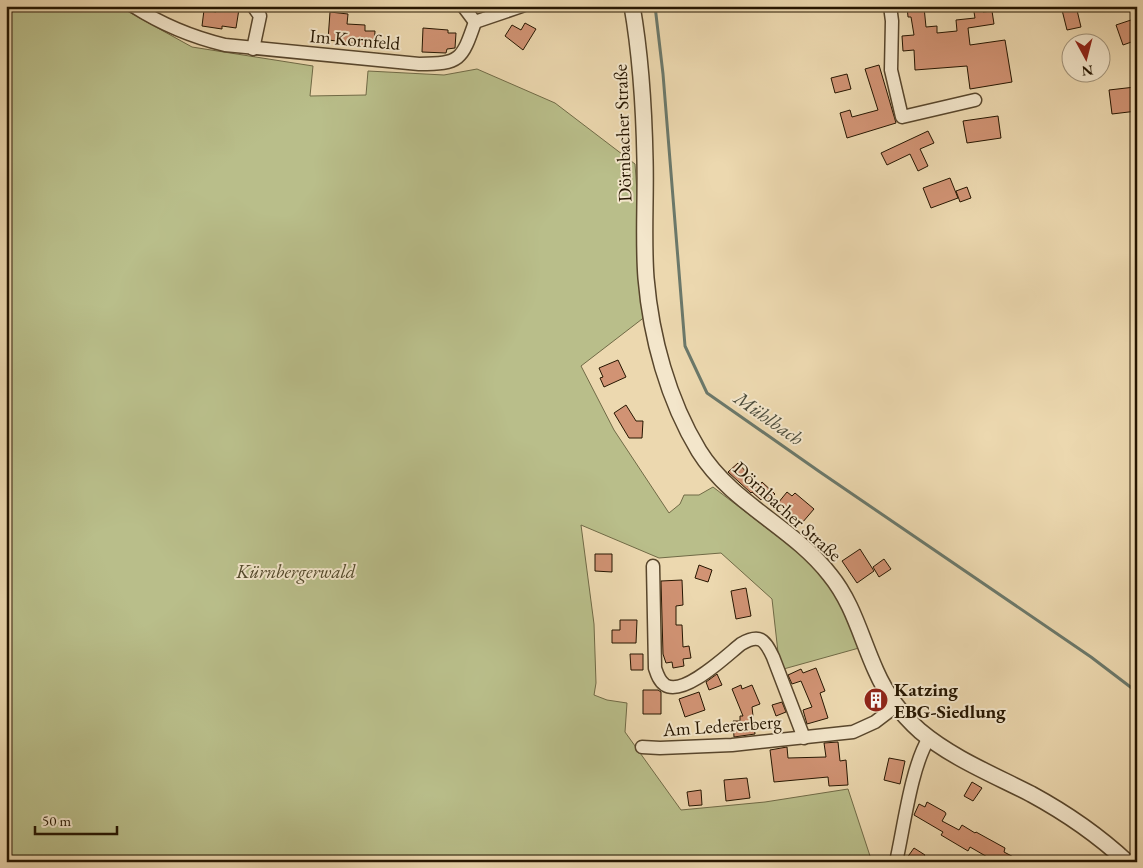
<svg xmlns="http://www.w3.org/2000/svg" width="1143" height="868" viewBox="0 0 1143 868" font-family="'EB Garamond',serif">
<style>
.green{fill:#b9be8a;stroke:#706a46}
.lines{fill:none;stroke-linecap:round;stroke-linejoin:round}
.stream{stroke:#6b786a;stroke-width:3}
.building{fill:#d19374;stroke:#261601}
.minor-casing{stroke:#58462c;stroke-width:15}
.tertiary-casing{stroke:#58462c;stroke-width:18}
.minor{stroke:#f3e6cb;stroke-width:12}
.tertiary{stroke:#f3e6cb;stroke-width:15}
.labels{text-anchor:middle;stroke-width:4;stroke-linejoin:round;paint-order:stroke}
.street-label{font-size:19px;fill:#261601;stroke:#f3e6cb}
.park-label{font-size:19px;font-style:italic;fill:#52482a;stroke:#f3e6cb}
.poi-label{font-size:19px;font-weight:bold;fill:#261601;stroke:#f3e6cb;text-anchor:start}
.water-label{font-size:20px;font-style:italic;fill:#4e4f3e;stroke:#f3e6cb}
</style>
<rect width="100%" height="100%" fill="#ecd8af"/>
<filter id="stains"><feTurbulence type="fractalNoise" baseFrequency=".004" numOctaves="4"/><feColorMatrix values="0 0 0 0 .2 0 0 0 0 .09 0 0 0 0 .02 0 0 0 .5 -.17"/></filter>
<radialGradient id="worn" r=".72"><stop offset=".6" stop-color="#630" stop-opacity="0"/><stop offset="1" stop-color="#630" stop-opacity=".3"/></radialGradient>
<polygon class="green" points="6,6 118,6 192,47 313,66 310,96 366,95 368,71 444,75 477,69 555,103 635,164 646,316 581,366 614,430 669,513 680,504 684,495 699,495 713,487 816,566 841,603 859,648 780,670 772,599 721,553 659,558 581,525 594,624 596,683 594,695 607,700 627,703 625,732 681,810 765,802 848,789 872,862 6,862"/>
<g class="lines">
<polyline class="stream" points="655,6 663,74 685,346 707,393 820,472 1091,657 1137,692"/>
</g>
<g class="building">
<polygon points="217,6 239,9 236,28 222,26 222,29 202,26 204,10 216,12"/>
<polygon points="907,6 924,7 926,27 937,26 937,33 957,31 956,20 975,18 973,6 982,6 983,12 992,11 994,24 968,28 970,45 1005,40 1012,82 970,89 967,66 915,70 914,50 903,51 902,36 914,35 911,17 908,17"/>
<polygon points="1061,6 1076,6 1081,27 1067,30"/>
<polygon points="330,12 348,14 347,24 365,25 365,31 375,31 374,47 355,46 355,43 328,40"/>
<polygon points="1137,18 1137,40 1123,45 1116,25"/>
<polygon points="525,23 536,29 523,50 505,36 512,25 521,30"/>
<polygon points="423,28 448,30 448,33 456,33 455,48 447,49 446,53 422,52"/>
<polygon points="879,65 896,123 847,138 840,113 850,110 852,117 878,110 865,69"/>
<polygon points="847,74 851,89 835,93 831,78"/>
<polygon points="1135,87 1137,111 1112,114 1109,90"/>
<polygon points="998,116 1001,138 967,143 963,121"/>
<polygon points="928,131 934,143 920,149 928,166 918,171 910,154 887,165 881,153"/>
<polygon points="950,178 958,198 931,208 923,188"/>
<polygon points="967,187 971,198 960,202 956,191"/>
<polygon points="618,360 626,377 604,387 600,378 603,377 599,368"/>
<polygon points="626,405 636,421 643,421 642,438 629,438 614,413"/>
<polygon points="738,463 759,486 762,482 775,494 768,501 764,497 761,500 752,492 751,493 728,472"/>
<polygon points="787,492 792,496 795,493 814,509 802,523 778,503"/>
<polygon points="860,549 874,571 857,583 842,561"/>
<polygon points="595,554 612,554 612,572 595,571"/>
<polygon points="884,559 891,569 879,577 873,567"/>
<polygon points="699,565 712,570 708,582 695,578"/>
<polygon points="682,580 683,605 676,606 676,625 682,625 683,647 689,646 691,658 683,659 684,666 673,668 672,662 666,663 663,654 661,581"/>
<polygon points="746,588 751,616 736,619 731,591"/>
<polygon points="620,620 637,620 636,643 612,643 612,630 620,630"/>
<polygon points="630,654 643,654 643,670 631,670"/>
<polygon points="816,668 825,691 820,693 828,718 807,724 803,710 812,707 801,681 792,684 788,675 801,669 803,673"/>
<polygon points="717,674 722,685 709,690 706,682"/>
<polygon points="741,685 742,689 752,685 760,704 752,707 755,734 734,737 733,721 740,721 740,716 743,716 732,689"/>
<polygon points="643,690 658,690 661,692 661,714 643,714"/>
<polygon points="699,692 705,710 685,717 679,699"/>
<polygon points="782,702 786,712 776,716 772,705"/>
<polygon points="838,742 840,761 846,760 848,785 829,786 828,777 774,782 770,750 787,747 788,758 826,757 824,743"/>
<polygon points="889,758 905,761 900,784 884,780"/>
<polygon points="747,778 750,798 726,801 724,780"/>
<polygon points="972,782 982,788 973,801 964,796"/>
<polygon points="701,790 702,805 689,806 687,792"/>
<polygon points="927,802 945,812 946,814 942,821 959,830 962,825 975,833 976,832 1005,848 1004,852 1023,862 996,862 970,847 968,851 941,835 943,832 914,815 919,804 925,807"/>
<polygon points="914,848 925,855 920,862 904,862"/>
</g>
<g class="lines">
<defs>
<g id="minor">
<path d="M133 6C161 24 192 37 225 45L419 64C460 64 462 60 475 22"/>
<polyline points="253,6 260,16 253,49"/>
<polyline points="463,6 475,22 522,6"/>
<polyline points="890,6 892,21 891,70 902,117 975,100"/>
<path d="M653 566 655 668C657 674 659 681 665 685 684 697 727 655 741 644 760 633 765 640 773 657L804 738"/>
<polyline points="642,747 660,748 732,745 853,732 875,722 896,706"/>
<path d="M896 862C904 827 911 767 929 738"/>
</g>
<path id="tertiary" d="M632 6C641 57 644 109 645 160 646 200 643 239 646 278 651 337 668 400 699 451 732 504 793 527 830 575 853 603 861 638 876 671 886 694 901 714 920 731 952 758 994 775 1031 794 1066 813 1098 835 1127 862"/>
</defs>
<use href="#minor" class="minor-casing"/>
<use href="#tertiary" class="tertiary-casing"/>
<use href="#minor" class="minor"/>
<use href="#tertiary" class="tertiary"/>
</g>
<defs>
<symbol id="building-disc" viewBox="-11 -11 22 22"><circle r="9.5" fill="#8f2418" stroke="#f3e6cb"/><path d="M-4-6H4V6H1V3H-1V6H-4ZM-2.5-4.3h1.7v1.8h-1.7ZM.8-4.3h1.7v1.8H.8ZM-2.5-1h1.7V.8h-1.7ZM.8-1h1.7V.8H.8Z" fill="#fff"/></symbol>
</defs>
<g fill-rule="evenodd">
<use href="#building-disc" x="862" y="686" width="28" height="28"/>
</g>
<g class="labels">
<g class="street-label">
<text transform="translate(355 39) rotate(5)" y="7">Im Kornfeld</text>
<text transform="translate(622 133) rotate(-92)" y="7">Dörnbacher Straße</text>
<text transform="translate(788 511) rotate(42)" y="7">Dörnbacher Straße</text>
<text transform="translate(722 725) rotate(-4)" y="7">Am Ledererberg</text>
</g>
<g class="park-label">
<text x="296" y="578">Kürnbergerwald</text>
</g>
<g class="poi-label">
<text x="894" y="696">Katzing<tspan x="894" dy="22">EBG-Siedlung</tspan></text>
</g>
<g class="water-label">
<text transform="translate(769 418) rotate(35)" y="7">Mühlbach</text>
</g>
</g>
<rect width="1143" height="868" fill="none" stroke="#ecd8af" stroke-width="25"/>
<rect x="8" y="8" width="1128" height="853" fill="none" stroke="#261601" stroke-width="2.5"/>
<rect x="12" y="12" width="1118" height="843" fill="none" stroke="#261601"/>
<g transform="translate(1086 58) rotate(173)"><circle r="24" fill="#f3e6cb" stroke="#a1937a"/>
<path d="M0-4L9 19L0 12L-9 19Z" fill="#8f2418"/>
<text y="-8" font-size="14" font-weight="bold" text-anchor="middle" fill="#261601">N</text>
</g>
<path d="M35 826v8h82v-8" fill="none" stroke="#261601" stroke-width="2.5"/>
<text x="42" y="826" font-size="15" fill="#261601" stroke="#f3e6cb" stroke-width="4" paint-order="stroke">50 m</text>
<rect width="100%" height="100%" filter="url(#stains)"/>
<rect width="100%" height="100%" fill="url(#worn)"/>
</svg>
